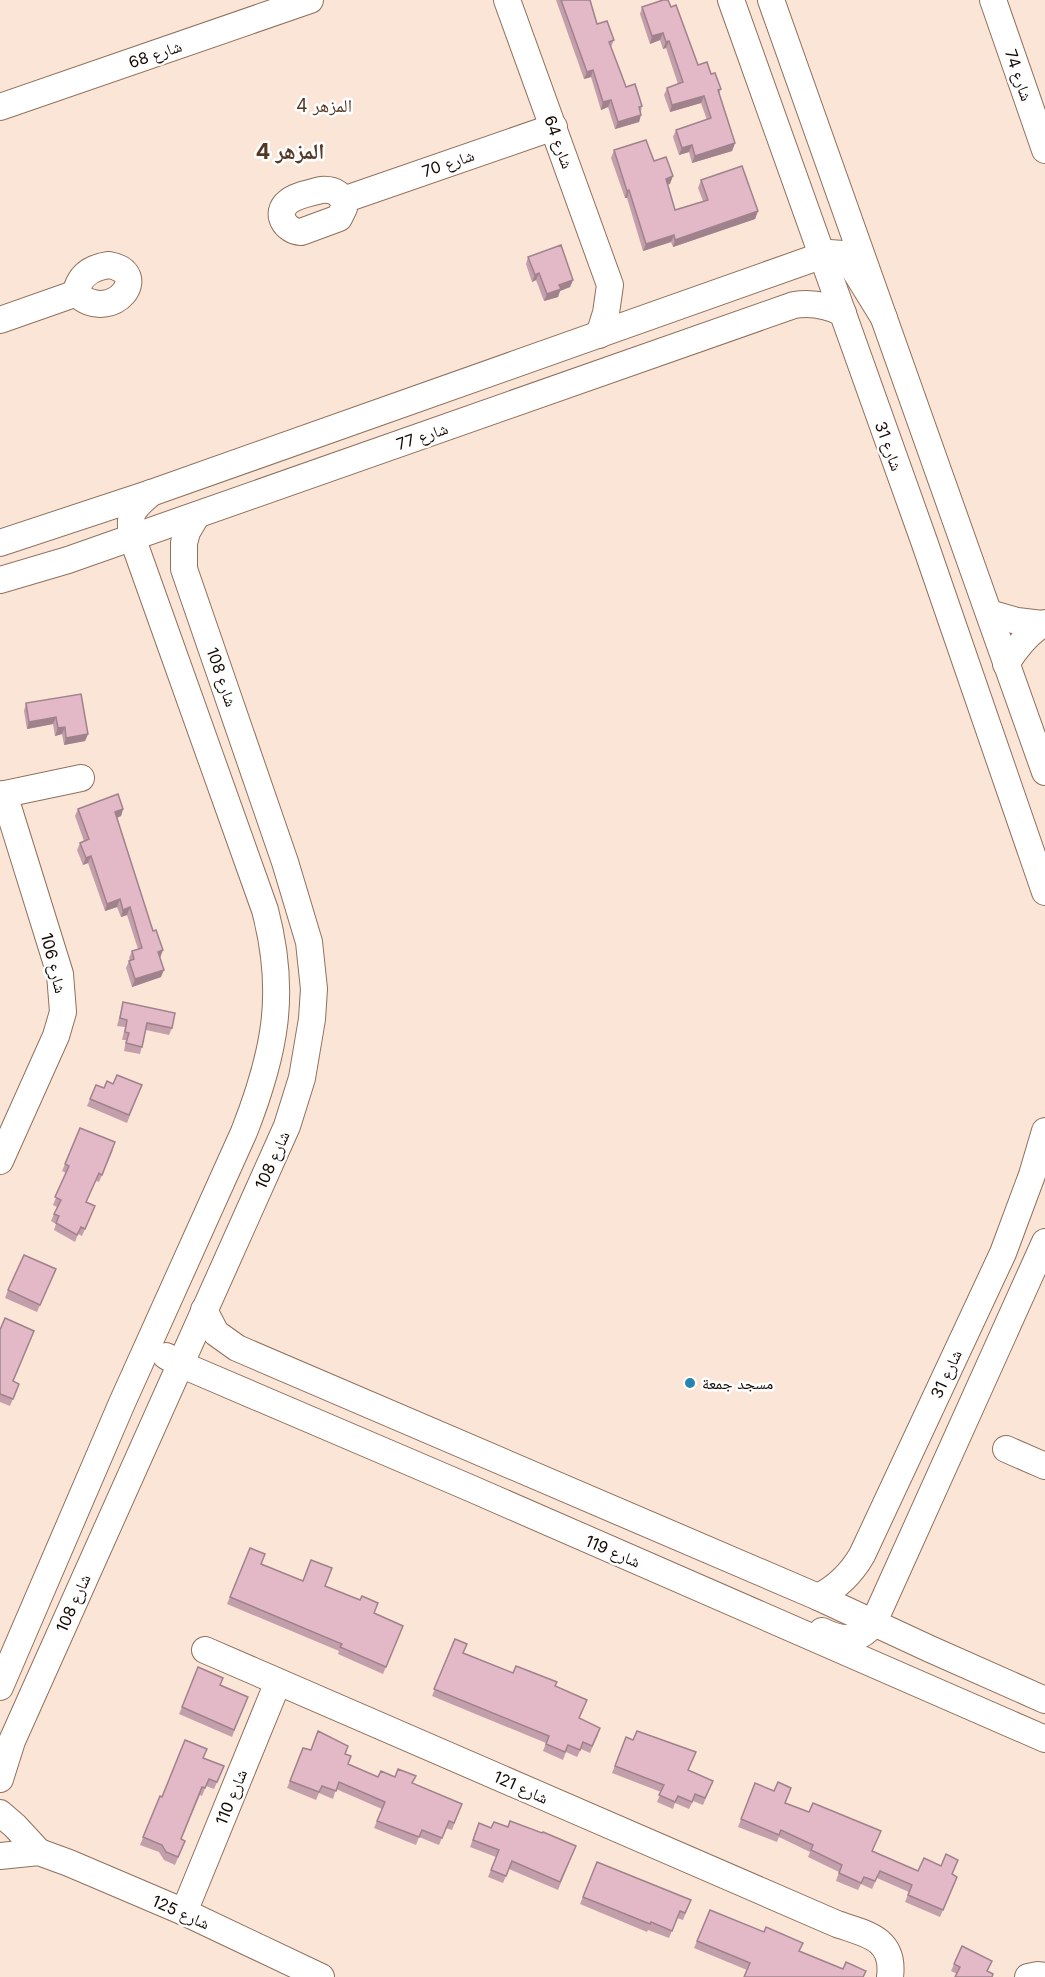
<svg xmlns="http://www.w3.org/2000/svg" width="1045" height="1977" viewBox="0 0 1045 1977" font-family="Inter,'Noto Naskh Arabic',sans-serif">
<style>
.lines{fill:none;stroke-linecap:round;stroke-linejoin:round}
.minor-casing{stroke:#90705b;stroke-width:28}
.minor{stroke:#fff;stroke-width:26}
.wall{fill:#c39fac}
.shaded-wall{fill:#9f828c}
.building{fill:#e3b9c8;stroke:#9f828c;stroke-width:1.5}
.poi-dot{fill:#2983b1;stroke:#fff;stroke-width:2}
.labels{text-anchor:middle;stroke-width:5;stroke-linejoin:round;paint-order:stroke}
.street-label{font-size:16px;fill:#140903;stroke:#fff}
.poi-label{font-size:16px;fill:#140903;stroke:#fff;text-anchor:start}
.neighbourhood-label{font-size:18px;fill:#543825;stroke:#fff}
.district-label{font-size:22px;font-weight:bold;fill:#543825;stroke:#fff}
</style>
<rect width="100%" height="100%" fill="#fbe5d7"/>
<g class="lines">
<defs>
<g id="minor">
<polyline points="507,0 610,285 606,313 599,335"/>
<polyline points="731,0 924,541 1045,892"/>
<polyline points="771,0 1045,772"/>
<polyline points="993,0 1045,150"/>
<polyline points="0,107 310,0"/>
<path d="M321 190C334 189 344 194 344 208L339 218 301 232C285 231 274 213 288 202 296 195 311 193 321 190Z"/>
<polyline points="343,200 554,127"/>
<path d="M109 265C153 273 113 323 79 296L77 288C82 273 94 267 109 265Z"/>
<polyline points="0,320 77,293"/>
<polyline points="0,543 151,493 829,253 843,254 847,258 884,318"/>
<path d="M0 580 68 560 794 305C812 302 827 305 843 313"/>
<polyline points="989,613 1017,621 1042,624"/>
<path d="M1006 664C1016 648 1028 632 1045 623"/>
<polyline points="0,795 81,778"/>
<polyline points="0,1161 56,1036 63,1012 60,974 4,794"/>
<polyline points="204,1310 216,1333 237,1348 818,1597 930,1649 1045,1700"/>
<polyline points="166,1356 180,1364 470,1488 1045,1739"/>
<polyline points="1006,1449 1045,1466"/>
<path d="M818 1597C838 1587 851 1574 862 1555L1003 1253 1032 1175 1045 1131"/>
<path d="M822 1631C842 1641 859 1642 873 1624L1045 1242"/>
<path d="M205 1650 837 1924C866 1934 895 1938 890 1977"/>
<path d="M0 1687 122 1403 244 1132C275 1053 287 993 265 910L132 537C128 512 133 509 151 493"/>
<polyline points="0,1779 12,1741 287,1126 302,1078 312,1019 314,989 309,942 285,862 184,569 184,543 187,532 197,515"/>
<polyline points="0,1813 15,1826 39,1852"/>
<polyline points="0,1856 39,1852 69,1863 184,1912 321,1977"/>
<polyline points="184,1912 278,1682"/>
<polyline points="1028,1977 1038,1975 1045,1976"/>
</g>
</defs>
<use href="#minor" class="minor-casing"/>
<use href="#minor" class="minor"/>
</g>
<g class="wall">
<polygon points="556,0 590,0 597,24 614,40 611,47 626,87 642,106 639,122 615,129 608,107 601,110 591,77 584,79"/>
<polygon points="642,7 671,7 698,65 711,74 721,89 719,94 735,143 732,151 692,163 689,152 679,155 673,137 676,130 707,120 701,103 670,112 664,95 667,88 678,84 666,48 663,49 660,40 650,44 640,14"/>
<polygon points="614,150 654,161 670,184 667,184 675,210 703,201 698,188 701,180 758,211 755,219 673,247 671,242 643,251 627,198 625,198 611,158"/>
<polygon points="528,257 573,280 570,287 560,291 558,297 544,301 536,280 532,282 526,264"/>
<polygon points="26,703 88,734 85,741 64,745 62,734 55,736 53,724 27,729 24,711"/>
<polygon points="78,809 123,809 121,816 117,818 160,958 161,977 132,987 126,968 129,961 130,961 129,958 132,951 138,949 127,915 121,917 117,907 105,911 88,863 83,865 77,850 80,843 84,841 75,816"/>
<polygon points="123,1002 172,1028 169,1035 146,1030 140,1054 124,1051 126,1040 122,1040 125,1027 117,1026"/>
<polygon points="96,1085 104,1088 142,1085 127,1123 87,1106"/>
<polygon points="113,1150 99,1182 96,1181 86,1203 95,1206 92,1213 82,1236 78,1234 75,1242 54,1230 56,1224 51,1221 57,1207 53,1205 66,1173 62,1171 65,1164"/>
<polygon points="56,1269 37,1312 5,1298 8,1290"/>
<polygon points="0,1330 13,1381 19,1384 10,1406 0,1402"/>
<polygon points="250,1548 261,1564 303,1581 325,1586 374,1613 403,1626 383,1674 338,1654 339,1651 227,1604"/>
<polygon points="455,1639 464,1653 513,1673 555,1686 587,1700 579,1718 598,1735 590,1753 581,1749 577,1757 566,1752 563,1760 543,1751 546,1743 432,1696"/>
<polygon points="221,1685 245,1704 232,1737 179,1714 182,1707"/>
<polygon points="626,1737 689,1771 713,1781 703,1805 693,1801 689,1809 675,1803 673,1809 657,1802 661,1792 612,1773"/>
<polygon points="303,1748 311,1750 345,1754 348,1764 378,1777 413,1784 462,1804 452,1830 446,1828 439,1845 419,1837 416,1845 374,1828 382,1809 336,1789 333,1799 319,1793 316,1800 287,1788"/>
<polygon points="203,1758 224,1766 214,1789 206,1786 202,1796 200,1795 181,1839 185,1841 175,1865 164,1860 159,1852 140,1845 160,1796 162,1797"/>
<polygon points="755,1783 785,1803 872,1851 918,1871 952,1874 954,1884 940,1917 905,1902 909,1892 877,1878 872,1889 861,1884 858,1890 836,1881 839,1872 808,1857 810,1852 779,1837 777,1842 738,1827"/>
<polygon points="479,1823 491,1828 508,1827 573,1853 558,1890 509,1869 503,1883 488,1877 496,1857 470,1847"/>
<polygon points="597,1862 691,1900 683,1920 677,1918 669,1938 648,1930 647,1932 580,1904"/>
<polygon points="710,1910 800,1951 843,1969 866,1971 747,1970 694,1948"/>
<polygon points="954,1964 988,1971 957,1974 951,1971"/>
</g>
<g class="shaded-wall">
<polygon points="663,33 660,40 650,44 652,36"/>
<polygon points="669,41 666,48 663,49 666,42"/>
<polygon points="593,70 591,77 584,79 587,72"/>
<polygon points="704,96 701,103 670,112 672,105"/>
<polygon points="611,100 608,107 601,110 603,102"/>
<polygon points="641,115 639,122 615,129 618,122"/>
<polygon points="735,143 732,151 692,163 695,156"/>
<polygon points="692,145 689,152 679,155 682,148"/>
<polygon points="673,176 670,184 663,186 666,179"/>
<polygon points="629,190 627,198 625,198 627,191"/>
<polygon points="758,211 755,219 673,247 675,240"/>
<polygon points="674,235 671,242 643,251 646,244"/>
<polygon points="539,273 536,280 532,282 535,275"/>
<polygon points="573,280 570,287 560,291 558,297 544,301 547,294 559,285"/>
<polygon points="56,717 53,724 27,729 29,722"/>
<polygon points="65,727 62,734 55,736 58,728"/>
<polygon points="88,734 85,741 64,745 66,738"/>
<polygon points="123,809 121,816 113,819 115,812"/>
<polygon points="91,856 88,863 83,865 86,858"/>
<polygon points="120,899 117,907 105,911 107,904"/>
<polygon points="130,907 127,915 121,917 123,910"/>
<polygon points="163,950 160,958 155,959 158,952"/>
<polygon points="164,970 161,977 132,987 135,979"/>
</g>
<g class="building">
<polygon points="561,0 590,0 597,24 607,21 614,40 609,42 622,76 626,87 635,84 642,106 639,107 641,115 618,122 611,100 603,102 593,70 587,72"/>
<polygon points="663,0 668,0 671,7 676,5 698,65 707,62 711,74 715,73 721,89 718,90 735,143 695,156 692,145 682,148 676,130 711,118 704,96 672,105 667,88 683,82 669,41 666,42 663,33 652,36 642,7"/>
<polygon points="646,140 654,161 666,157 673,176 666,179 675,210 708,200 701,180 742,166 758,211 675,240 674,235 646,244 629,190 627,191 614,150"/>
<polygon points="561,245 573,280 559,285 561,289 547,294 539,273 535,275 528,257"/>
<polygon points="81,694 88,734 66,738 65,727 58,728 56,717 29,722 26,703"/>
<polygon points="118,794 123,809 115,812 153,931 156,930 163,950 158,952 164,970 135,979 129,961 134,959 132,951 142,948 130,907 123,910 120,899 107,904 91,856 86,858 80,843 89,839 78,809"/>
<polygon points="123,1002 175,1013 172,1028 147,1023 142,1047 126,1043 129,1033 125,1032 127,1020 120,1018"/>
<polygon points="117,1075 142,1085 129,1115 90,1099 96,1085 104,1088 107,1081 113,1084"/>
<polygon points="80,1128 115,1142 102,1175 99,1173 86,1202 95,1206 85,1229 81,1227 77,1235 56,1223 59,1216 54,1214 61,1200 55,1197 69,1166 65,1164"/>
<polygon points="24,1255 56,1269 40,1305 8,1290"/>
<polygon points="5,1318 34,1331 13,1381 19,1384 13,1399 0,1394 0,1330"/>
<polygon points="250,1548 265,1554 261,1564 303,1581 311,1560 332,1568 325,1586 360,1600 362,1596 378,1603 374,1613 403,1626 386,1667 340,1647 342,1644 230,1597"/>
<polygon points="455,1639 467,1644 463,1653 513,1673 516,1666 557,1682 555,1686 587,1700 579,1718 600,1728 592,1746 583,1742 580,1750 568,1745 565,1752 546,1744 549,1736 434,1689"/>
<polygon points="198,1667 223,1678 220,1685 248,1697 234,1730 182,1707"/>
<polygon points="318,1731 348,1746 345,1754 351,1756 348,1764 378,1777 381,1771 395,1777 398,1769 416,1776 412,1783 462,1804 454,1823 449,1821 442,1838 422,1830 419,1837 377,1821 385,1802 339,1782 336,1791 322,1786 319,1792 290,1781 303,1748 311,1750"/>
<polygon points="637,1731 696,1752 688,1770 713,1781 705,1798 695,1794 692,1802 678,1796 675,1802 659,1795 664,1785 615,1766 626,1737 633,1740"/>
<polygon points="185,1740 207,1749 203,1758 224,1766 217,1782 209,1779 205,1788 202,1787 181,1839 185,1841 178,1857 166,1852 162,1845 143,1837 160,1796 162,1797"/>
<polygon points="778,1782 791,1788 785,1803 809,1812 813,1803 881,1831 872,1851 918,1871 924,1858 941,1866 946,1854 958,1860 952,1874 957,1877 943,1910 908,1895 912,1885 880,1871 875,1881 864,1877 861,1883 839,1873 842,1865 811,1850 813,1845 781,1830 779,1835 741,1819 755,1783 774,1791"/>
<polygon points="510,1821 542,1833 543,1832 576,1846 560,1882 512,1861 506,1876 491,1870 499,1850 473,1840 479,1823 491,1828 494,1822 508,1827"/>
<polygon points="597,1862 691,1900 685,1913 680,1911 672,1931 651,1922 650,1924 583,1897"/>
<polygon points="710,1910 764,1932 766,1927 803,1943 799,1951 843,1969 846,1962 866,1971 863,1977 744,1977 750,1963 697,1941"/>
<polygon points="962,1946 992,1961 987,1971 993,1974 992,1977 955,1977 960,1967 954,1964"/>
</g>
<circle class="poi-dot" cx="690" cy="1383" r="6"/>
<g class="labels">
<g class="street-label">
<text transform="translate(155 54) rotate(-19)" y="6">شارع 68</text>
<text transform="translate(1019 75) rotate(71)" y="6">شارع 74</text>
<text transform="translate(559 142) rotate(70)" y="6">شارع 64</text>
<text transform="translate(448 163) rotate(-19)" y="6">شارع 70</text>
<text transform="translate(422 436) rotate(-19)" y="6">شارع 77</text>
<text transform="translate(889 446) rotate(70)" y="6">شارع 31</text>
<text transform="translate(222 677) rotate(71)" y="6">شارع 108</text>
<text transform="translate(54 963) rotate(76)" y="6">شارع 106</text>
<text transform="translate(272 1160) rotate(-66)" y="6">شارع 108</text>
<text transform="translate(946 1374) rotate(-65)" y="6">شارع 31</text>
<text transform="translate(613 1551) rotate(23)" y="6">شارع 119</text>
<text transform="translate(73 1603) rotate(-66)" y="6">شارع 108</text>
<text transform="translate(521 1787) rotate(24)" y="6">شارع 121</text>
<text transform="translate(231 1797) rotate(-68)" y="6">شارع 110</text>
<text transform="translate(181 1912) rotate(24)" y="6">شارع 125</text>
</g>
<g class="poi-label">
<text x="702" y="1389">مسجد جمعة</text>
</g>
<g class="neighbourhood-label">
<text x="324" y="112">المزهر 4</text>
</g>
<g class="district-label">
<text x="290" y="159">المزهر 4</text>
</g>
</g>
</svg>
